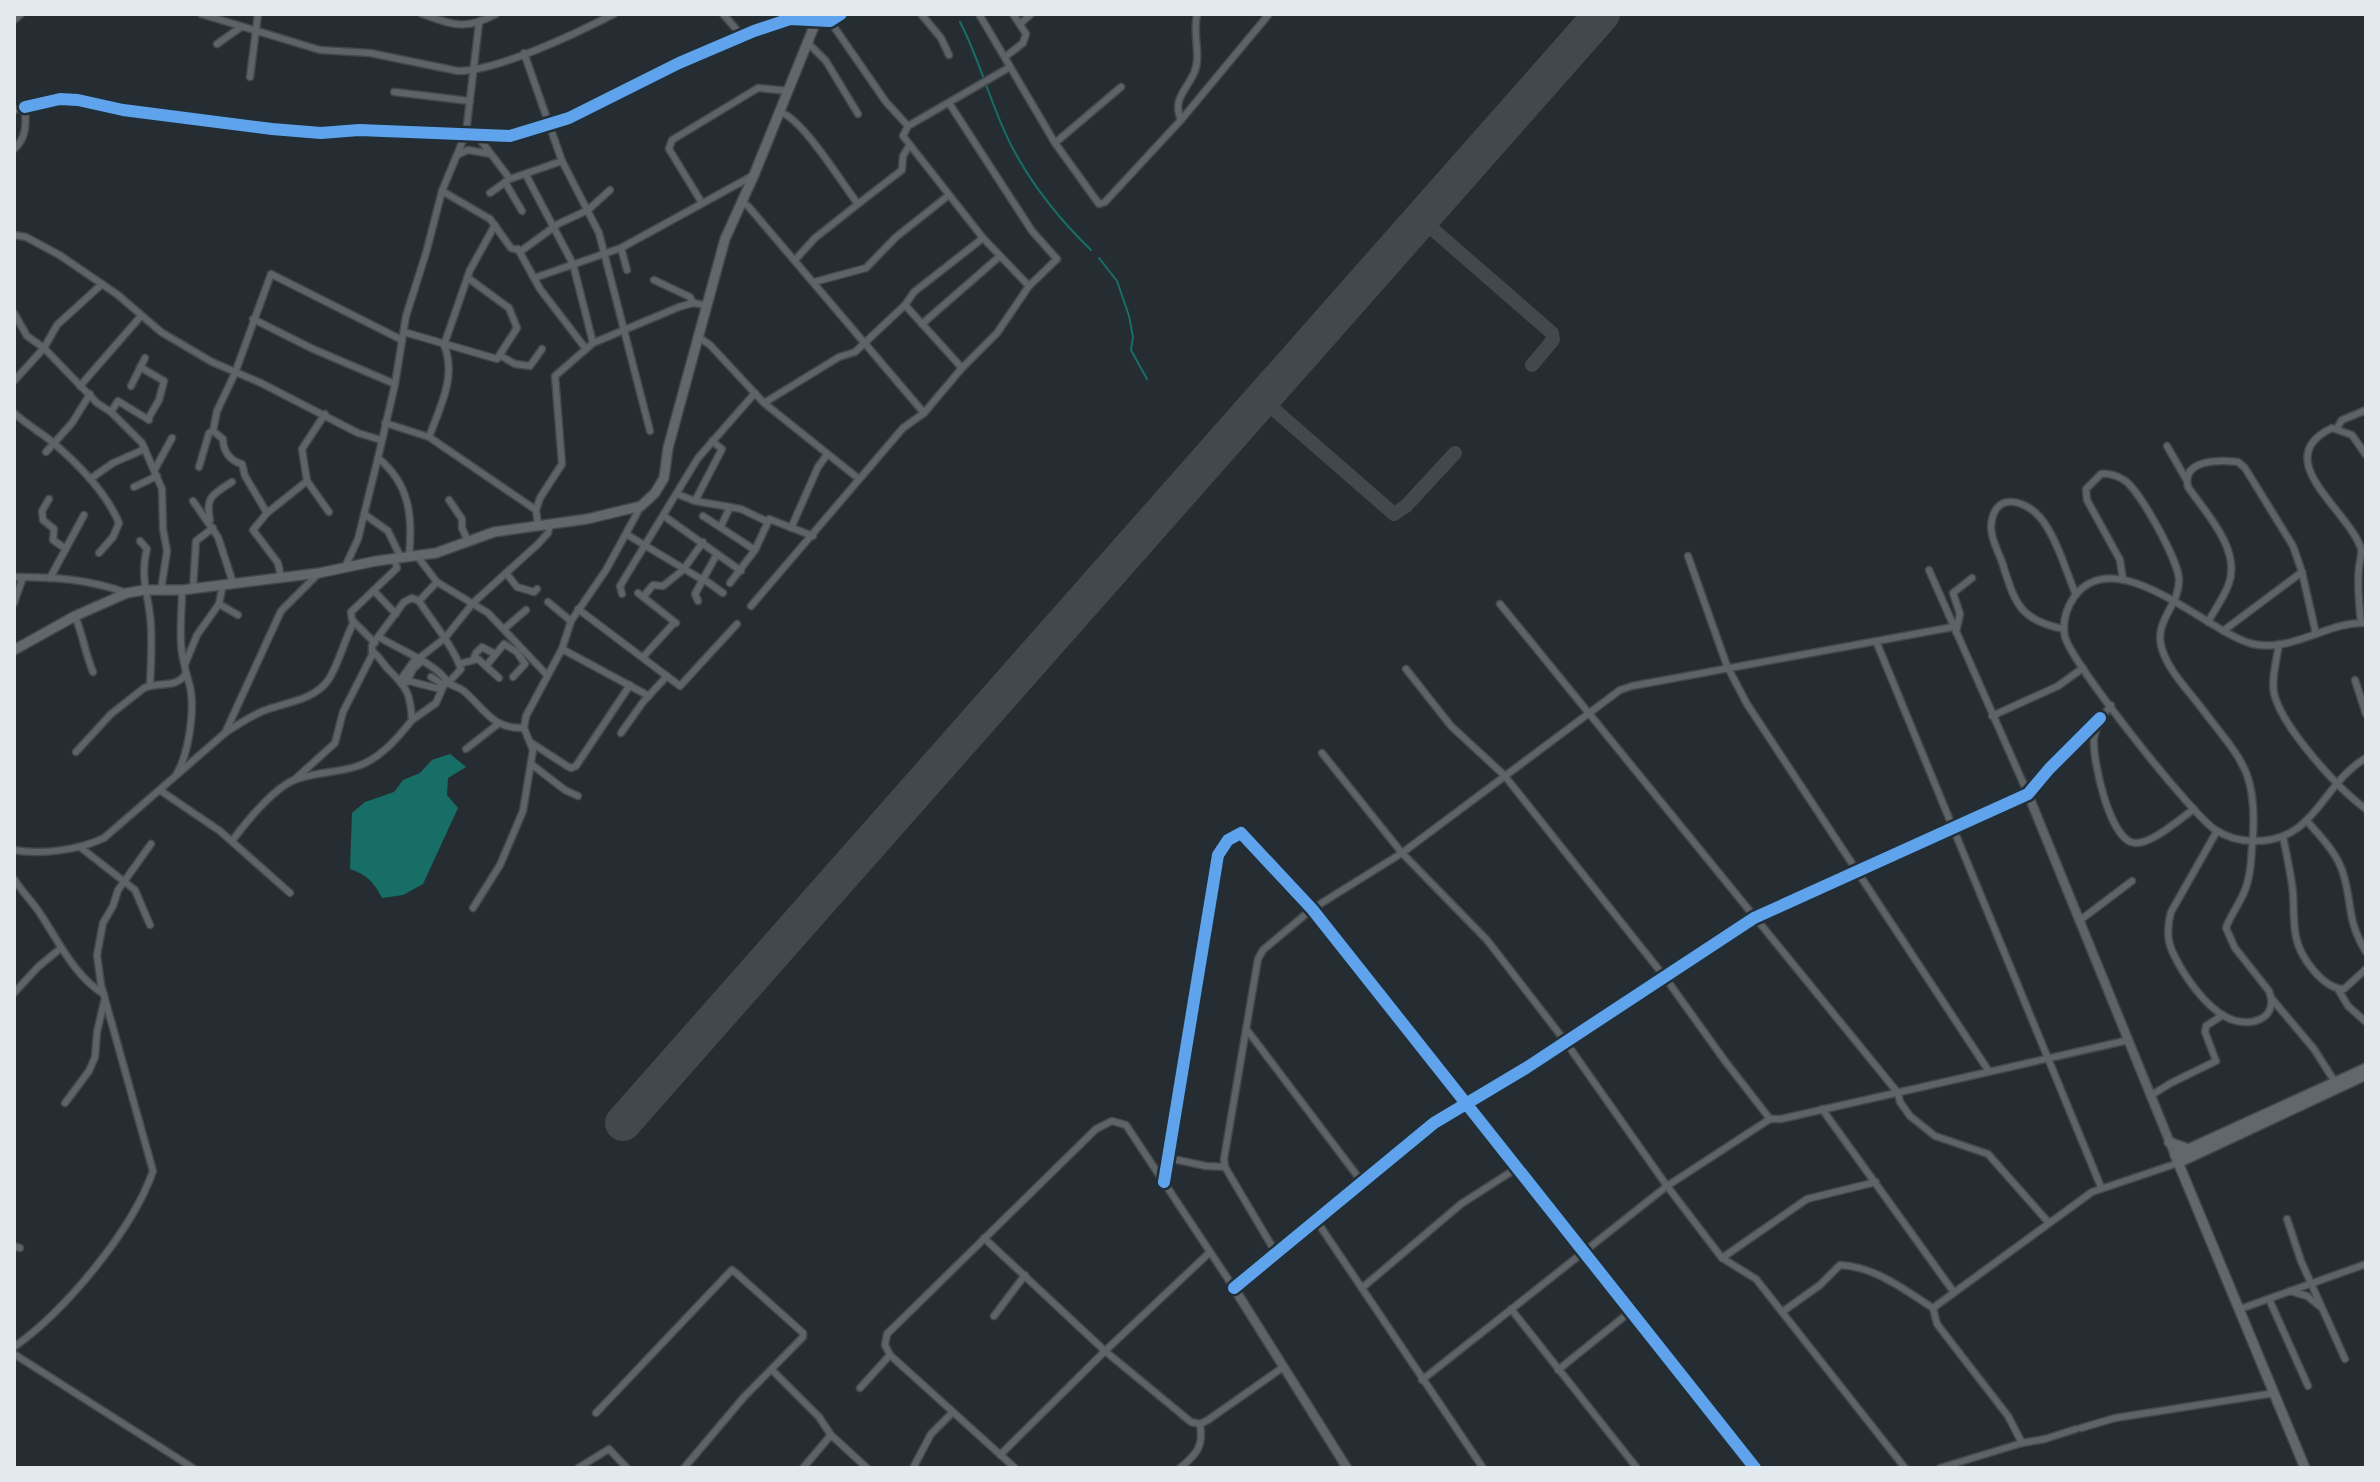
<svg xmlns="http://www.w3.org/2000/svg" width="2380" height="1482" viewBox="0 0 2380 1482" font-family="'IBM Plex Sans',sans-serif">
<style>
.water{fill:#176e67}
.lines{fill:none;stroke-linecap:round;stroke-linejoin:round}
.stream{stroke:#176e67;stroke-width:2}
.taxiway{stroke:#42484c;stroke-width:14}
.runway{stroke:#42484c;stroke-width:36}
.minor-casing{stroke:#42484c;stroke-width:9}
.tertiary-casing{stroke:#42484c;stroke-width:11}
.secondary-casing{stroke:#42484c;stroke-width:12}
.minor{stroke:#5e6367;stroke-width:6}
.tertiary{stroke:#5e6367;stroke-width:8}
.secondary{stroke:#61676d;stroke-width:9}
.cycleway-casing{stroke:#222e36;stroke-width:17}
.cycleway{stroke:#60a3ed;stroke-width:12}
</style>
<rect width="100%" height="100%" fill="#262d32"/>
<path class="water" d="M450 754 466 767 448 778 447 795 458 808 423 884 403 895 382 898C374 882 367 875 350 869L352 813 365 802 394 792 403 780 420 773 432 760Z"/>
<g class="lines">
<g class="stream">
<path d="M960 22C981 62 991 107 1012 147 1032 185 1060 220 1091 250"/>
<polyline points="1099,258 1117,281 1129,316 1133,337 1131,350 1147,379"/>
</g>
<g class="taxiway">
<polyline points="1421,219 1552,333 1553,340 1532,365"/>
<polyline points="1262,399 1394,514 1406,506 1455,453"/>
</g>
<polyline class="runway" points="623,1123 1602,14"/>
<defs>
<g id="minor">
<path d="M201 14 320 50 370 53 458 71C498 71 577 33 614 14"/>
<path d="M422 14C454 25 464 31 496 14"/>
<polyline points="723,14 743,37"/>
<polyline points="921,14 941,38 949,55"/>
<polyline points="979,14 1055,143 1099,204 1105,202 1181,120 1269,14"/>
<polyline points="14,20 21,14"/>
<polyline points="830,21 886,102 908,126"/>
<polyline points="1020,24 1031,14"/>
<polyline points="808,43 826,61 858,114"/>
<polyline points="217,44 241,27"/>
<polyline points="524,53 562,161 599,233 650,431"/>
<polyline points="1005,57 1023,43 1026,34 1013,14"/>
<polyline points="1010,67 908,126 903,136 983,238 1029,286"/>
<polyline points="250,77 258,14"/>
<polyline points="394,92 470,101"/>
<polyline points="25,107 60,99 78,100 123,110 272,129 321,133 359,130 510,136 569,118 679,63 754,31 790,19 830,21 841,14"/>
<path d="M14 110 25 107C26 123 27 138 14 149"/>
<path d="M780 112C803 119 841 182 858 204L902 170 903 156 909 146"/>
<path d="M1181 120C1172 99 1186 91 1194 73 1202 56 1192 34 1197 15"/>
<polyline points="475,133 510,179 562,161"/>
<polyline points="1055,143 1121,87"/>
<polyline points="457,155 468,150 491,154"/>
<polyline points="526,175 573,264 593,343"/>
<polyline points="505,182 522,211"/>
<polyline points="442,191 490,219 511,248 521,251 558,224 588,210 610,190"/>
<polyline points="490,193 507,181"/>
<polyline points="742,202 748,206 924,413"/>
<polyline points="702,203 669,149 672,140 758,88 789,91"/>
<polyline points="14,235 26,237 61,256 118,295 161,332 212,362 261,383 358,433 381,440"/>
<polyline points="621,248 627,270"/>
<polyline points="518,249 540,289 586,349"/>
<polyline points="795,260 815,238 858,204"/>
<polyline points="534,278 621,248 754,175"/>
<polyline points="654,280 690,297 693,303"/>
<polyline points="814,282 866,268 896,237 949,195"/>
<polyline points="905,305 962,368"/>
<polyline points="14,313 27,336 44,348 97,403 111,412 142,443 162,489 163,529 167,551 161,590"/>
<polyline points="253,319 313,349 395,384"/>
<polyline points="922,324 1000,256"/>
<polyline points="404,332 497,359 517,328 509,308 468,278"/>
<polyline points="697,336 710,345 764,403 839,357 855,352 905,305 914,292 983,238"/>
<polyline points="501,356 515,364 530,366 542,349"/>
<polyline points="140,367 164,381 159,400 148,419"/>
<polyline points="14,381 44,348 57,325 102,284"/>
<polyline points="80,386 141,316"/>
<polyline points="131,386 145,358"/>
<polyline points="764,403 859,479"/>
<polyline points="111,412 118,401 149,420"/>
<path d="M14 413C25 423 38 431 50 440 75 461 106 492 119 523L113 537 99 553"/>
<polyline points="325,414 302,449 307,481 329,512"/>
<polyline points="385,423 429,437 536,510"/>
<polyline points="2337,428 2342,420 2366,410"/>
<path d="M213 431 223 439C223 451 230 461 242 464L245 476 267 513"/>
<path d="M429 437C440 407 457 376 444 345L470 270 495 225"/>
<polyline points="2167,446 2186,479"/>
<polyline points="46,452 72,423 90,394"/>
<path d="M378 458C410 484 413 517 409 557"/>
<polyline points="199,467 209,433 213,431 217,411 235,373 271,274 402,340"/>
<polyline points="155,469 172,438"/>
<polyline points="90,479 113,463 145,449"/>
<polyline points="134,487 157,476"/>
<polyline points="677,494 695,501 741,509 768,522 769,519 813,536"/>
<polyline points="49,499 42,511 43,520 54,529 53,540 66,549"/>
<polyline points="449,500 462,519 462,528 468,541"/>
<polyline points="193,501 218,537 233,583"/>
<polyline points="695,501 722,449 712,441"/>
<polyline points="364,514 388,531 401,558"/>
<polyline points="664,516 741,571"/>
<polyline points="703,516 755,550 730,583"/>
<path d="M210 520C205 497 213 494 232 482"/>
<polyline points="538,525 536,510 540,498 562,464 555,376 593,343 679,307 693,303 705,305"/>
<polyline points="721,526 730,507"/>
<polyline points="791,528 818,467 826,456"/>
<polyline points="626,534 701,579"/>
<path d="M140 541 147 549C139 579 150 598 151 627 152 646 151 666 150 685"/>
<polyline points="755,550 768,522"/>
<polyline points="417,556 437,582 488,613 547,675"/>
<polyline points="1688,556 1727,666 1747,704 1988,1070"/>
<polyline points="345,567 358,539 378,458 395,384 406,316 426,253 442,191 466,133 479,23"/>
<polyline points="1929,570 2028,794 2049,769 2100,718"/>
<polyline points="506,573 517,587 534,592 537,589"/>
<path d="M14 577C53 577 89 579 127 593"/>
<polyline points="281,577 278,563 253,530 267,513 307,481"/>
<polyline points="50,578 84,515"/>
<polyline points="702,578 723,593"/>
<path d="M2123 580 2120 560 2087 500 2086 489 2101 474C2110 473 2116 475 2124 480 2140 490 2179 562 2179 580 2179 607 2153 621 2162 649 2169 672 2189 691 2203 710 2240 759 2257 770 2253 836 2251 852 2252 869 2247 884 2243 900 2231 913 2226 928L2235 948 2269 991C2280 1020 2248 1029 2226 1017 2205 1006 2184 976 2174 955 2167 942 2167 926 2171 912L2217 831"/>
<polyline points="193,588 196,541 213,528"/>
<polyline points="374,591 396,614"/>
<polyline points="638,593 676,623"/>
<polyline points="622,594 620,586 698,458 755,393"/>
<polyline points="643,597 653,585 663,586 683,570 703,542"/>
<polyline points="698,601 695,594 717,554"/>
<polyline points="548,602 571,621"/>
<polyline points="14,603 23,577"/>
<polyline points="219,604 238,615"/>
<polyline points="1500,604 1898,1093 1900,1102 1910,1116 1935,1136 1988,1154 2049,1223"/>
<polyline points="751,606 903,428 924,413 962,368 997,333 1029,286 1057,259 1032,231 949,103"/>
<polyline points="578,609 680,686 737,624"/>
<path d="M75 616C83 635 85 653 93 672"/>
<path d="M2208 622C2215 609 2225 596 2229 583 2241 549 2205 512 2188 487 2181 459 2220 460 2238 462L2245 468 2293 546 2302 572 2316 634"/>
<path d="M2361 622C2359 605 2357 585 2359 567 2360 560 2362 555 2361 549 2350 511 2267 459 2332 428L2352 435 2366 455"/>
<path d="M2366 623C2329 621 2291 653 2253 644 2209 634 2116 539 2074 597 2066 609 2062 623 2065 637 2073 665 2189 811 2214 829 2226 837 2240 841 2254 841 2316 842 2321 784 2366 758"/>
<polyline points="504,629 526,610"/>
<path d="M2064 629C2018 620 2015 602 2002 562 1998 551 1991 539 1991 527 1993 490 2027 499 2043 521 2058 542 2066 571 2076 595"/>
<polyline points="2223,631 2302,572"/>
<polyline points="1956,632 1960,614 1953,593 1972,578"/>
<path d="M379 637C398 649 439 665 448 683L461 669C452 644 433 623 419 601L437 582"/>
<polyline points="1876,641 2101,1187"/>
<polyline points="375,643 352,620 351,612 397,568 394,558"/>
<path d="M2279 644C2277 659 2271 678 2274 693 2281 726 2338 789 2366 809"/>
<polyline points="562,649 649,696"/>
<polyline points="643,657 674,623"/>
<path d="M416 658 401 679 436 688 448 683C454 687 460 687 465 692 486 711 493 729 524 728"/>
<polyline points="474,658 476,653 482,647 495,654"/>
<polyline points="418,659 445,638 473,603 538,544 548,533 550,525"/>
<polyline points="185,664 197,635 219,604 223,584"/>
<polyline points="459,664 478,659 499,678"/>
<polyline points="486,666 504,644 517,652 525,664 513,677"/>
<polyline points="1406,669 1451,726 1504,775 1664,976 1725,1061 1770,1119"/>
<polyline points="431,677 444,685"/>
<polyline points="2355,680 2366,714"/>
<polyline points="407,682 413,669 422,661"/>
<path d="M2111 705C2103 715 2096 725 2094 738 2092 759 2110 842 2135 843 2152 844 2180 819 2194 809"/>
<polyline points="1992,716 2058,686 2083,668"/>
<polyline points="412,720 436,703 443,687"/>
<path d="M225 733C237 725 249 717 263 711 285 702 314 701 329 679 340 661 344 640 354 622"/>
<polyline points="621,733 643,702 667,676"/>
<polyline points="530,742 567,766 571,768 576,766 630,685"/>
<polyline points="466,749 498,724"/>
<path d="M76 752 111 714 144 688C158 681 175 689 185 675"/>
<polyline points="1322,753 1402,853 1487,940 1565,1041 1667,1186 1722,1258 1756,1279 1905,1468"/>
<polyline points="531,764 565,790 578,796"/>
<path d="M176 775C189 754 196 706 189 683 186 673 184 664 182 653 179 633 182 611 182 590"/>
<polyline points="294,780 335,743 343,712 372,655 372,645 404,602 412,598 419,601"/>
<polyline points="161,791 220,831 290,893"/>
<path d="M2307 821C2321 837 2337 853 2343 873 2353 905 2346 919 2366 952"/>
<path d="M2283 837C2287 856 2291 874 2293 893 2294 907 2293 923 2296 937 2300 957 2323 989 2344 989L2366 969"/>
<path d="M232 841C246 822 273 789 294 780 314 772 335 773 355 767 379 760 397 739 412 720 410 693 408 689 389 670 383 664 379 656 372 651"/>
<polyline points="80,847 135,890 150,925"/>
<path d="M14 850C41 855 79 850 104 838L225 733 281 611 317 575"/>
<path d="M14 879C22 892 33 902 41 915 59 942 75 977 104 994"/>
<polyline points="473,908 500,865 523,811 533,750 524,728 526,716 562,649 571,621 606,570 641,506"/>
<polyline points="2079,921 2132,881"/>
<polyline points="2338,989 2348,1006 2366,1022"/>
<polyline points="14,993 38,967 61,948"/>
<polyline points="2272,999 2314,1049 2335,1082"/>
<polyline points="1247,1030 1362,1182"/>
<polyline points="2150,1096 2171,1083 2216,1061 2205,1032 2206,1026 2223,1015"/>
<polyline points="65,1103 89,1071 95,1057 97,1032 104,1002"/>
<polyline points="1822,1109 1953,1291"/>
<polyline points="1168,1158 1206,1166 1225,1167"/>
<polyline points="1164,1182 1218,855 1228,840 1241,833 1312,909 1755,1468"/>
<polyline points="2287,1219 2301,1261 2345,1359"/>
<polyline points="1316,1220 1483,1468"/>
<polyline points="984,1238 1105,1351 1191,1422 1200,1424 1208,1420 1282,1368"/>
<polyline points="14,1246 20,1248"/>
<polyline points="1276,1253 1225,1167 1224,1159 1258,959 1263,950 1312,909 1402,853 1620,690 1632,686 1953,627"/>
<polyline points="1722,1258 1807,1199 1876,1182"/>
<polyline points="1362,1288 1461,1204 1517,1168"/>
<polyline points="2290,1291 2307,1296 2322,1308"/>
<polyline points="2269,1299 2308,1386"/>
<polyline points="1511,1309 1637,1468"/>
<polyline points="2240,1309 2366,1264"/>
<path d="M1782 1312 1820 1285 1840 1265C1876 1267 1903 1289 1933 1308"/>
<polyline points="994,1316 1025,1275"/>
<path d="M14 1347C65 1311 132 1231 153 1171L101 985 97 955 103 923 113 906 118 890 151 844"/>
<polyline points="14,1354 193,1468"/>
<polyline points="772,1370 819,1417 831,1435 867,1468"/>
<polyline points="1558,1370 1631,1311"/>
<polyline points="1422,1380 1667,1186 1770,1119 1781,1119 2129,1040"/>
<polyline points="860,1388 890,1355"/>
<polyline points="596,1413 726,1276 732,1270 736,1273 803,1333 803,1337 744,1397 684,1468"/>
<polyline points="2081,1428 2115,1418 2275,1393"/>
<polyline points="2022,1443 2045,1439 2076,1429"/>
<polyline points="1000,1455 1105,1351 1209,1253"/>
<polyline points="578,1468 609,1449 627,1468"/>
<polyline points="803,1468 831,1435"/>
<polyline points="913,1468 931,1434 952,1413"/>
<polyline points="1015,1468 890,1355 885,1345 887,1334 1096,1129 1112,1121 1126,1125 1234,1288"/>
<path d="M1180 1468C1197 1454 1204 1446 1200 1424"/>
<polyline points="1940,1468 2022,1443 2008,1416 1937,1324 1933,1308 2092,1192 2178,1163"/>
</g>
<polyline id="tertiary" points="1347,1468 1234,1288 1434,1123 1526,1068 1754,918 2028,794 2175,1155"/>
<g id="secondary">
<polyline points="14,650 75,616 127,593 144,590 182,590 319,573 376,561 436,553 494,532 587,519 641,506 655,493 664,478 668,448 725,239 754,175 819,14"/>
<polyline points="2169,1142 2189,1149"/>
<polyline points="2178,1163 2366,1075"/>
<polyline points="2305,1468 2175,1155 2366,1068"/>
</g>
</defs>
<use href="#minor" class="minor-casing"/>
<use href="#tertiary" class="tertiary-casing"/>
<use href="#secondary" class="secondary-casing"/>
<use href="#minor" class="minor"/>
<use href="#tertiary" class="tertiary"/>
<use href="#secondary" class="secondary"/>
<defs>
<g id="cycleway">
<polyline points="25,107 60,99 78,100 123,110 272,129 321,133 359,130 510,136 569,118 679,63 754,31 790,19 830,21 841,14"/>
<polyline points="1164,1182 1218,855 1228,840 1241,833 1312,909 1755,1468"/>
<polyline points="1234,1288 1434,1123 1526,1068 1754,918 2028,794 2049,769 2100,718"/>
</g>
</defs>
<use href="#cycleway" class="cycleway-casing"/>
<use href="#cycleway" class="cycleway"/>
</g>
<rect width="2380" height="1482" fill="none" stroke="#e3eaef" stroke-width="32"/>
</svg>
